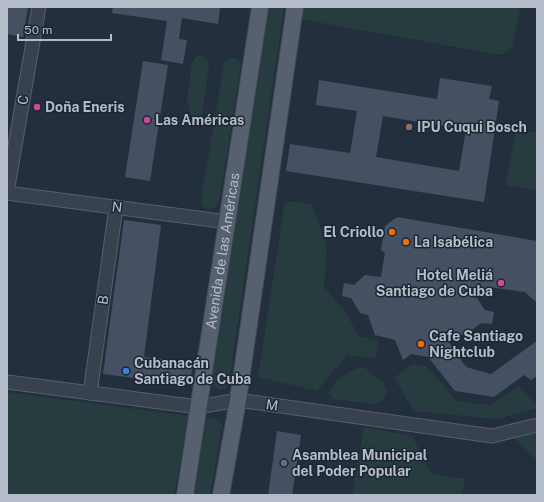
<svg xmlns="http://www.w3.org/2000/svg" width="544" height="502" viewBox="0 0 544 502" font-family="'Public Sans',sans-serif">
<style>
.green{fill:#263c3f}
.building{fill:#455162;fill-rule:evenodd}
.lines{fill:none;stroke-linecap:round;stroke-linejoin:round}
.minor-casing{stroke:#565f6c;stroke-width:15}
.major-casing{stroke:#414a57;stroke-width:18}
.minor{stroke:#38414e;stroke-width:13}
.major{stroke:#56606e;stroke-width:16}
.hotel-dot{fill:#d1479c;stroke:#1d2633;stroke-width:1.5}
.education-dot{fill:#8d6e63;stroke:#1d2633;stroke-width:1.5}
.food-dot{fill:#e8710a;stroke:#1d2633;stroke-width:1.5}
.shop-dot{fill:#3f7fe0;stroke:#1d2633;stroke-width:1.5}
.service-dot{fill:#5c6f8a;stroke:#1d2633;stroke-width:1.5}
.labels{text-anchor:middle;stroke-width:3;stroke-linejoin:round;paint-order:stroke}
.street-label{font-size:14px;fill:#b4bcc9;stroke:#1d2633}
.poi-label{font-size:14px;font-weight:bold;fill:#b4bcc9;stroke:#1d2633;text-anchor:start}
</style>
<rect width="100%" height="100%" fill="#242f3e"/>
<g class="green">
<polygon points="267,7 284,7 229,383 226,388 220,390 213,386 211,381"/>
<polygon points="301,7 520,7 512,48 501,55 299,19"/>
<polygon points="200,55 206,59 209,65 201,123 197,125 193,123 187,101 192,63 195,58"/>
<polygon points="230,58 238,59 241,65 219,202 216,207 208,209 203,206 201,200 224,63"/>
<polygon points="516,129 537,133 537,191 506,185"/>
<polygon points="285,201 312,204 327,246 324,287 344,310 359,336 379,341 375,358 347,355 317,391 258,377"/>
<polygon points="412,364 426,366 457,401 489,405 518,387 537,404 537,408 496,419 414,411 394,378"/>
<path d="M364 367 384 384 387 392 381 402 374 404 333 399 328 393C335 380 350 369 364 367Z"/>
<polygon points="7,392 189,416 174,495 7,495"/>
<polygon points="213,417 220,421 222,426 210,495 194,495 205,425 207,420"/>
<polygon points="364,427 412,436 432,474 465,479 462,495 352,495"/>
<polygon points="537,433 537,461 513,437"/>
</g>
<g class="building">
<polygon points="7,7 28,7 23,37 7,34"/>
<polygon points="113,7 220,7 218,24 182,18 179,39 187,40 183,64 161,60 167,21 112,13"/>
<polygon points="143,61 168,65 150,181 125,177"/>
<path d="M440 78 492 86 489 99 499 101 484 202 286 171 290 144 350 153 357 111 316 105 319 80 437 99ZM383 116 466 130 459 171 376 157Z"/>
<polygon points="397,217 537,241 537,303 525,292 489,287 475,295 485,310 494,312 492,324 481,323 465,335 441,331 466,367 491,374 537,341 537,376 531,380 524,375 494,397 455,391 428,357 411,354 403,360 395,340 375,335 368,315 360,313 351,298 342,296 344,283 354,285 365,275 381,277 385,253 381,250 385,226"/>
<polygon points="124,220 161,225 144,357 193,363 190,385 103,374"/>
<polygon points="277,431 301,435 292,495 268,495"/>
</g>
<g class="lines">
<defs>
<g id="minor">
<polyline points="7,192 39,7"/>
<polyline points="7,193 228,222"/>
<polyline points="7,382 198,407 238,400 492,436 537,425"/>
<polyline points="90,393 116,207"/>
</g>
<g id="major">
<path id="s1" d="M185 495 260 7"/>
<polyline points="221,495 238,400 295,7"/>
</g>
</defs>
<use href="#minor" class="minor-casing"/>
<use href="#major" class="major-casing"/>
<use href="#minor" class="minor"/>
<use href="#major" class="major"/>
</g>
<g class="hotel-dot">
<circle cx="37" cy="107" r="4"/>
<circle cx="147" cy="120" r="4"/>
<circle cx="501" cy="283" r="4"/>
</g>
<circle class="education-dot" cx="409" cy="127" r="4"/>
<g class="food-dot">
<circle cx="392" cy="232" r="4"/>
<circle cx="406" cy="242" r="4"/>
<circle cx="421" cy="344" r="4"/>
</g>
<circle class="shop-dot" cx="126" cy="371" r="4"/>
<circle class="service-dot" cx="284" cy="463" r="4"/>
<g class="labels">
<g class="street-label">
<text transform="translate(23 100) rotate(-80)" y="5">C</text>
<text transform="translate(117 207) rotate(7)" y="5">N</text>
<text dy="5" stroke="none"><textPath href="#s1" startOffset="247">Avenida de las Américas</textPath></text>
<text transform="translate(103 300) rotate(-82)" y="5">B</text>
<text transform="translate(272 405) rotate(8)" y="5">M</text>
</g>
<g class="poi-label">
<text x="45" y="112">Doña Eneris</text>
<text x="155" y="125">Las Américas</text>
<text x="417" y="132">IPU Cuqui Bosch</text>
<text x="384" y="237" text-anchor="end">El Criollo</text>
<text x="414" y="247">La Isabélica</text>
<text x="493" y="280" text-anchor="end">Hotel Meliá<tspan x="493" dy="16">Santiago de Cuba</tspan></text>
<text x="429" y="341">Cafe Santiago<tspan x="429" dy="16">Nightclub</tspan></text>
<text x="134" y="368">Cubanacán<tspan x="134" dy="16">Santiago de Cuba</tspan></text>
<text x="292" y="460">Asamblea Municipal<tspan x="292" dy="16">del Poder Popular</tspan></text>
</g>
</g>
<rect width="544" height="502" fill="none" stroke="#b4bcc9" stroke-width="16"/>
<path d="M18 34v6h93v-6" fill="none" stroke="#b4bcc9" stroke-width="2"/>
<text x="24" y="34" font-size="12" fill="#b4bcc9" stroke="#1d2633" stroke-width="3" paint-order="stroke">50 m</text>
</svg>
